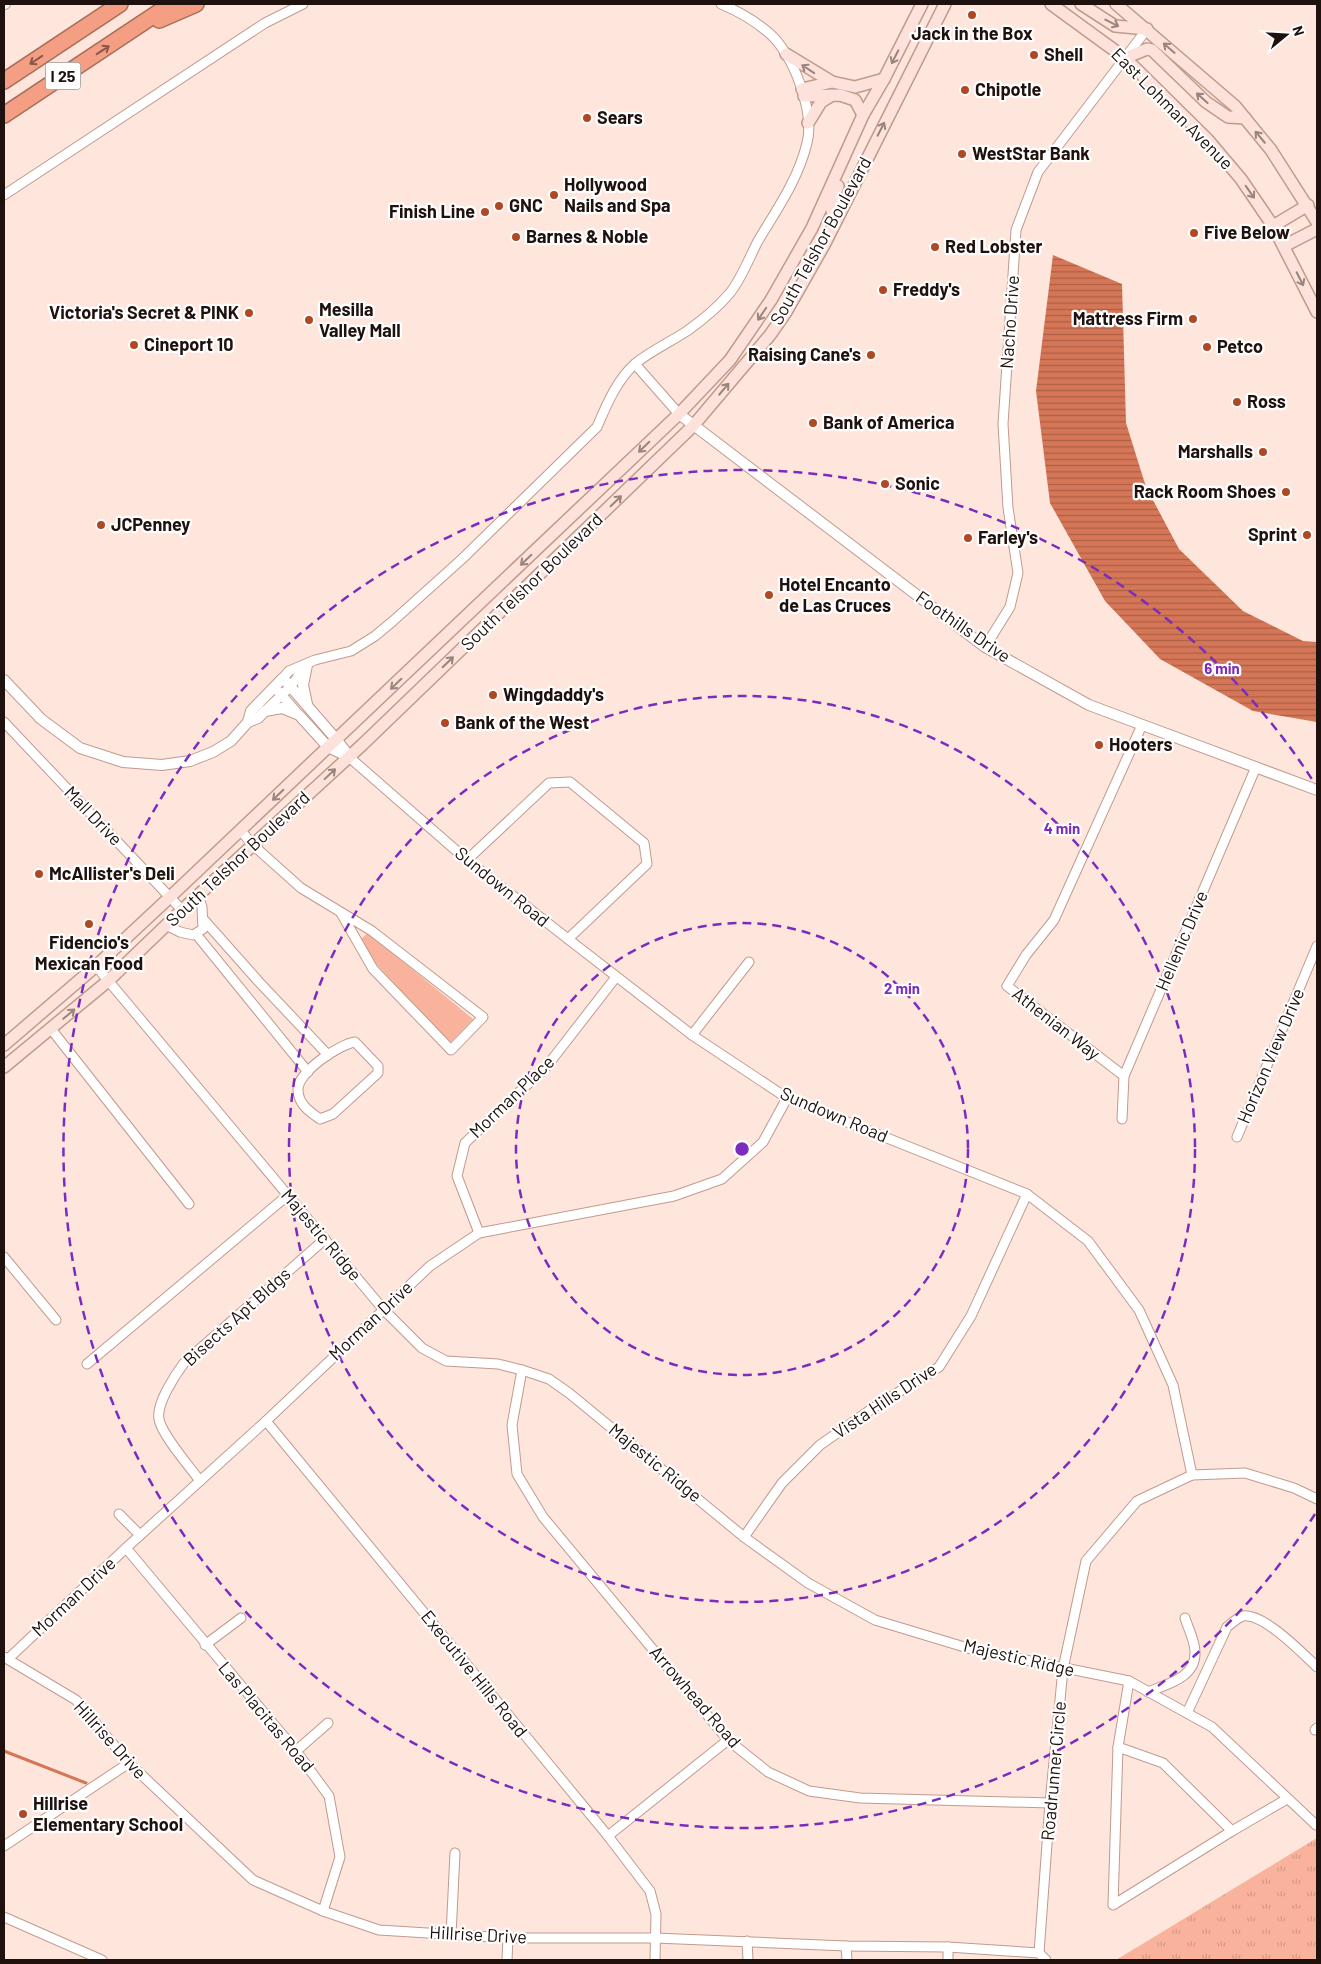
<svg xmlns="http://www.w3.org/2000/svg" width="1321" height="1964" viewBox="0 0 1321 1964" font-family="Barlow,sans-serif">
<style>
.grass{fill:url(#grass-tufts)}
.park{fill:#f9b39d}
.water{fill:url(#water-rules)}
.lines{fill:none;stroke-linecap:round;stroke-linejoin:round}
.stream{stroke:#d57657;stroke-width:3}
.minor-casing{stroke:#c19a8d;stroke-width:11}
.tertiary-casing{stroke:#c19a8d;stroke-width:12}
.secondary-casing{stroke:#c19a8d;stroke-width:14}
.motorway-casing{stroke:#a96d5a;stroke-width:18}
.minor{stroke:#fff;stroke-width:9}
.tertiary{stroke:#fff;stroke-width:10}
.secondary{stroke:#fce2da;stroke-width:11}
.motorway{stroke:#f49f83;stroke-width:15}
.oneway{stroke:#99847e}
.oneway2{stroke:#8a5848}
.ring{fill:none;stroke:#7b2cbf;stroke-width:2.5;stroke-dasharray:9 6}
.poi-dot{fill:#b04824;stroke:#fff;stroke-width:2}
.labels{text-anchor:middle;stroke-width:4.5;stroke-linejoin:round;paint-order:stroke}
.shield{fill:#fff;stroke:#625856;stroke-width:1}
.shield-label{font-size:16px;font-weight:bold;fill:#1f110d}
.poi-label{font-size:18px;font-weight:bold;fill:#1f110d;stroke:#fff;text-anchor:start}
.street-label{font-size:18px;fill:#1f110d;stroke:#fff}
.centre{fill:#7b2cbf;stroke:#fff;stroke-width:2.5}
.ring-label{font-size:15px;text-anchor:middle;font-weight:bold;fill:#7b2cbf;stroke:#fff;stroke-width:4.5;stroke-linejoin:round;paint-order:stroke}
</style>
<defs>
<pattern id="grass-tufts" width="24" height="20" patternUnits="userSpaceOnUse" patternTransform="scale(1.25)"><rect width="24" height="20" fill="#f9b39d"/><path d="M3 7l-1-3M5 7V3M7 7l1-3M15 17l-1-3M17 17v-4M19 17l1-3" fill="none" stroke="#d59986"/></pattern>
<pattern id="water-rules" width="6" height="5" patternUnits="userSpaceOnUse" patternTransform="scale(1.25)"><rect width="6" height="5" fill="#d57657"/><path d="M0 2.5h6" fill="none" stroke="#ac5f46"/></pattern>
</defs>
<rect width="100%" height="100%" fill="#ffe6dd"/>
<polygon class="grass" points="1317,1838 1317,1960 1116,1960"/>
<polygon class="park" points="368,933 473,1019 449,1044 372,959 361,939"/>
<polygon class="water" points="1053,255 1122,284 1126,423 1146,487 1179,549 1243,611 1303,641 1317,642 1317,722 1253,711 1160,659 1105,601 1050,503 1036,391"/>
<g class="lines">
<polyline class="stream" points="4,1751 86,1783"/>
<defs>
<g id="minor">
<polyline points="4,195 265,23 303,4"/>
<polyline points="635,364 679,414"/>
<polyline points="985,647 1010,607 1018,573 1008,508 1003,424 1016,230 1038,172 1147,29"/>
<path d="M283 678 289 671 315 660 351 651 375 636 393 621 462 559 597 427C606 406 617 379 636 363 651 351 670 342 687 331 701 321 718 307 729 294 740 282 750 256 758 241 777 209 798 180 807 143 815 112 793 53 769 33 755 21 738 11 721 4"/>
<polyline points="278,691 299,715"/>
<polyline points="265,711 290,687 307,665"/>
<polyline points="4,722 182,910"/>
<polyline points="349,757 467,860 568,939 692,1035 787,1098 1027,1194 1088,1241 1139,1310 1173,1385 1192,1475"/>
<polyline points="241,831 253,845 301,888 372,931 483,1017 451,1050 373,969 341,913"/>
<polyline points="467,860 549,783 570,782 644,843 647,864 568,939"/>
<polyline points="204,920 259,982 328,1055"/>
<polyline points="166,925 180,932 193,935 203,929 202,907 198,895"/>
<polyline points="196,934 308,1072"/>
<polyline points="96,966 383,1309 422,1348 446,1361 498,1364 522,1370 549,1379 569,1393 744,1537 808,1583 875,1620 971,1649 1129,1681 1212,1727 1316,1825"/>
<polyline points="51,1029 189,1204"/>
<polyline points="692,1035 749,962"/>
<path d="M355 1042 378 1066V1073L333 1114 320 1119C310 1112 298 1104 298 1090 297 1072 340 1044 355 1042Z"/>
<polyline points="1124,1076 1007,986 1026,955 1054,920 1142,725"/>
<polyline points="1122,1119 1124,1076 1256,767"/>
<polyline points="1237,1137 1317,946"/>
<polyline points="479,1233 457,1176 465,1143 547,1066 616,977"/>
<polyline points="4,1257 56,1320"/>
<polyline points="87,1364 288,1195"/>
<polyline points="522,1370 512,1425 517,1474 543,1517 728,1740 768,1772 809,1791 860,1798 1050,1803"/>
<polyline points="266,1421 608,1836 650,1891 656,1914 655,1960"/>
<path d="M200 1481C190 1467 161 1434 159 1419 156 1404 175 1375 184 1363L325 1239"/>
<polyline points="119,1514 140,1535"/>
<polyline points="744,1537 782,1483 820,1445 873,1408 939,1367 971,1316 1027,1194"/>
<polyline points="126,1548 296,1751 329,1796 340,1857 323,1911"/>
<polyline points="205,1645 241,1618"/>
<polyline points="4,1657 76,1700 129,1763 253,1880 323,1911 379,1930 508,1938 655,1938 846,1946 948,1947 1039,1953 1046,1960"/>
<polyline points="8,1659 126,1548 266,1421 430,1266 479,1233 674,1196 722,1179 763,1142 787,1098"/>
<polyline points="1129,1681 1118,1747 1163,1763 1232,1831 1287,1799"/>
<path d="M1148 1692C1167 1684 1196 1678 1195 1652 1195 1641 1188 1628 1185 1618"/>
<path d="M1187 1713 1227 1627C1232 1623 1237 1618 1243 1616 1264 1613 1303 1654 1317 1667"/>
<polyline points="1315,1730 1317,1728"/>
<polyline points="1118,1747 1113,1905 1232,1831"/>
<polyline points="296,1751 328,1723"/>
<polyline points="608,1836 728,1740"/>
<polyline points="4,1846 129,1763"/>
<polyline points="4,1917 102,1960"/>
<polyline points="451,1935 455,1853"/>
<polyline points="747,1941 748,1960"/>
<polyline points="846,1946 847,1960"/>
<polyline points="948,1947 948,1960"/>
<polyline points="1039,1953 1050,1803 1063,1669 1086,1561 1137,1501 1192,1475 1245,1473 1294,1488 1317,1499"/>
<polyline points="507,1960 508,1938"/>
</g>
<g id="tertiary">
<polyline points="4,4 5,4"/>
<polyline points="679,414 985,647 1089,705 1317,790"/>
<polyline points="307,665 303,685 307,704"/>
<polyline points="4,680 41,719 80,748 123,762 162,765 190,761 213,752 231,741 248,722 258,718 265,711 282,708 299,715 328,747 349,757"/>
<polyline points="248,722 251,711 283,678 336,739 349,756"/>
</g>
<g id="secondary">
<polyline points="1051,4 1125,58 1208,140 1241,179 1273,226 1317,312"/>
<polyline points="1081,4 1115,26 1147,29"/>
<polyline points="1116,4 1235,106 1271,150 1317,222"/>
<polyline points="786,54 832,82 855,87 884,79"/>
<polyline points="1125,58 1147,49 1152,50 1206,102 1228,117 1245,118"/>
<polyline points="802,89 832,82"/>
<polyline points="804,96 840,95 855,100 863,115"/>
<polyline points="808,123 821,102 832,95"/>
<path d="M836 220C827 206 833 200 838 186"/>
<polyline points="1273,226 1308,205"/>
<polyline points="1284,246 1317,229"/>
<polyline points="4,1045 96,966 170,897 679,414 730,360 771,300 812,228 863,115 884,79 922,4"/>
<polyline points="4,1067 108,981 182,910 362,745 693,426 770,335 786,312 824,245 945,4"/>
</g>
<g id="motorway">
<polyline points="159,20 196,4"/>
<polyline points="4,81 120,4"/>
<polyline points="4,115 171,4"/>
</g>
</defs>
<use href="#minor" class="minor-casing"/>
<use href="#tertiary" class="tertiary-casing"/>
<use href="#secondary" class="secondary-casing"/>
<use href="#motorway" class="motorway-casing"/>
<use href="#minor" class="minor"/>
<use href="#tertiary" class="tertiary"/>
<use href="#secondary" class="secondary"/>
<use href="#motorway" class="motorway"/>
</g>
<defs><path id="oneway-shaft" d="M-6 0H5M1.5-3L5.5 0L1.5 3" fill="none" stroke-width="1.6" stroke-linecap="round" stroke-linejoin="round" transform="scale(1.25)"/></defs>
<g class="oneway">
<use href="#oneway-shaft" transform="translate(1112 23) rotate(27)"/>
<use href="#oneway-shaft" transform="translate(1169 48) rotate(-139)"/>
<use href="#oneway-shaft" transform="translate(895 57) rotate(117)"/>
<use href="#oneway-shaft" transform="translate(808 69) rotate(-146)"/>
<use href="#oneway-shaft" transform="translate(1202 98) rotate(-138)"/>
<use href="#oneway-shaft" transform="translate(881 129) rotate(-63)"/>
<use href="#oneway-shaft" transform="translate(1260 137) rotate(-130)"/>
<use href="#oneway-shaft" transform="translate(1250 192) rotate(55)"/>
<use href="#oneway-shaft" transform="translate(1300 279) rotate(63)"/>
<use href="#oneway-shaft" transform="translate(762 314) rotate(124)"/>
<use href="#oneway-shaft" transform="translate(724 389) rotate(-50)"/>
<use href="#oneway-shaft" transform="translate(644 447) rotate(136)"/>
<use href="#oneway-shaft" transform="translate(616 501) rotate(-44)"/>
<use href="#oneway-shaft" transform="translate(526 560) rotate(136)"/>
<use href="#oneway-shaft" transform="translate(448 662) rotate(-44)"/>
<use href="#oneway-shaft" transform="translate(396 684) rotate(136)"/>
<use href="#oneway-shaft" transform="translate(330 774) rotate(-43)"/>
<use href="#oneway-shaft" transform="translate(278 795) rotate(136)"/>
<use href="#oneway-shaft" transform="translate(69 1014) rotate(-40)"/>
</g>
<g class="oneway2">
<use href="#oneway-shaft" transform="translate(103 50) rotate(-33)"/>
<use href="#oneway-shaft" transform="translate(36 60) rotate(146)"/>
</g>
<g class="ring">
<circle cx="742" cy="1149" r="226"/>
<circle cx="742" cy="1149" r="453"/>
<path d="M1315 1514A679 679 0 1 1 1315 784"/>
</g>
<g class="poi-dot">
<circle cx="972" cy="15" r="5"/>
<circle cx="1034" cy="55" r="5"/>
<circle cx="965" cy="90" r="5"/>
<circle cx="587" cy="118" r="5"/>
<circle cx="962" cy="154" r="5"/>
<circle cx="554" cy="195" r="5"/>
<circle cx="499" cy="206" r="5"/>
<circle cx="485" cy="212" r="5"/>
<circle cx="1194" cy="233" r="5"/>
<circle cx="516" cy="237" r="5"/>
<circle cx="935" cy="247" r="5"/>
<circle cx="883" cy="290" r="5"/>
<circle cx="249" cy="313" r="5"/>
<circle cx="1193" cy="319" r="5"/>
<circle cx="309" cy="320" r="5"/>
<circle cx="134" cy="345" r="5"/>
<circle cx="1207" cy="347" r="5"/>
<circle cx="871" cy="355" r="5"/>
<circle cx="1237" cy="402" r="5"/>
<circle cx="813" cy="423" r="5"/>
<circle cx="1263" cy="452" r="5"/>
<circle cx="885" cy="484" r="5"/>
<circle cx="1286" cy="492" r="5"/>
<circle cx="101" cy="525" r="5"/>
<circle cx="1307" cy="535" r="5"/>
<circle cx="968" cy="538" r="5"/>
<circle cx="769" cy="595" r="5"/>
<circle cx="493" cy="695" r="5"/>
<circle cx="445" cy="723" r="5"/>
<circle cx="1099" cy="745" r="5"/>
<circle cx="39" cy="874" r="5"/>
<circle cx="89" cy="924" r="5"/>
<circle cx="23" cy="1814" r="5"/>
</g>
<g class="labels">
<rect class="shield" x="45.5" y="62.5" width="35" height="27" rx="4"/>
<g class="shield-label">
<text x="63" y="82">I 25</text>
</g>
<g class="poi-label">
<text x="972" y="40" text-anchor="middle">Jack in the Box</text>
<text x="1044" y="61">Shell</text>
<text x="975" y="96">Chipotle</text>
<text x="597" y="124">Sears</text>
<text x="972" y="160">WestStar Bank</text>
<text x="564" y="191">Hollywood<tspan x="564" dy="21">Nails and Spa</tspan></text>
<text x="509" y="212">GNC</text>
<text x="475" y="218" text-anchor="end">Finish Line</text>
<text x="1204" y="239">Five Below</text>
<text x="526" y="243">Barnes &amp; Noble</text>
<text x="945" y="253">Red Lobster</text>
<text x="893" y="296">Freddy's</text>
<text x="319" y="316">Mesilla<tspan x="319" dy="21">Valley Mall</tspan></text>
<text x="239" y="319" text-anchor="end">Victoria's Secret &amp; PINK</text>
<text x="1183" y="325" text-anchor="end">Mattress Firm</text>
<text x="144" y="351">Cineport 10</text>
<text x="1217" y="353">Petco</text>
<text x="861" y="361" text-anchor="end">Raising Cane's</text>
<text x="1247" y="408">Ross</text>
<text x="823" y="429">Bank of America</text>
<text x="1253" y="458" text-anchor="end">Marshalls</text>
<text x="895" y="490">Sonic</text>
<text x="1276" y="498" text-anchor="end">Rack Room Shoes</text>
<text x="111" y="531">JCPenney</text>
<text x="1297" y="541" text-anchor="end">Sprint</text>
<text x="978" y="544">Farley's</text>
<text x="779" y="591">Hotel Encanto<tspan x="779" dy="21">de Las Cruces</tspan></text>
<text x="503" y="701">Wingdaddy's</text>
<text x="455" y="729">Bank of the West</text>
<text x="1109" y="751">Hooters</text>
<text x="49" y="880">McAllister's Deli</text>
<text x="89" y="949" text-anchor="middle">Fidencio's<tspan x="89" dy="21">Mexican Food</tspan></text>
<text x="33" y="1810">Hillrise<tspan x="33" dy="21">Elementary School</tspan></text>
</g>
<g class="street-label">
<text transform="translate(1172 109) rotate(45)" y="6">East Lohman Avenue</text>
<text transform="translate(821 241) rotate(-61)" y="6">South Telshor Boulevard</text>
<text transform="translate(1010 322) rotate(-86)" y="6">Nacho Drive</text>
<text transform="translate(532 582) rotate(-44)" y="6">South Telshor Boulevard</text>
<text transform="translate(963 627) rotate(35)" y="6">Foothills Drive</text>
<text transform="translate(93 816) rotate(46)" y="6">Mall Drive</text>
<text transform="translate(238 859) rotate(-43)" y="6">South Telshor Boulevard</text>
<text transform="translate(502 887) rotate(39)" y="6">Sundown Road</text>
<text transform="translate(1182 941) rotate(-67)" y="6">Hellenic Drive</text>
<text transform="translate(1056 1024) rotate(38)" y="6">Athenian Way</text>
<text transform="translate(1271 1056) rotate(-67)" y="6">Horizon View Drive</text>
<text transform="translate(512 1097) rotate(-44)" y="6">Morman Place</text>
<text transform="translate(834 1115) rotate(23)" y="6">Sundown Road</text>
<text transform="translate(321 1235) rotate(50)" y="6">Majestic Ridge</text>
<text transform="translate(237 1317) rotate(-42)" y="6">Bisects Apt Bldgs</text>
<text transform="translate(371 1321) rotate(-43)" y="6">Morman Drive</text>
<text transform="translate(885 1401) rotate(-34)" y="6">Vista Hills Drive</text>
<text transform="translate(655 1463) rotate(39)" y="6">Majestic Ridge</text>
<text transform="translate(74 1597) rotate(-43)" y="6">Morman Drive</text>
<text transform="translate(1019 1658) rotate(13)" y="6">Majestic Ridge</text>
<text transform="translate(474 1674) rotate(51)" y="6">Executive Hills Road</text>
<text transform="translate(695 1697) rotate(49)" y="6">Arrowhead Road</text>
<text transform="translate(266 1717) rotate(50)" y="6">Las Placitas Road</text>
<text transform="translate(110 1740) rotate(48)" y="6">Hillrise Drive</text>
<text transform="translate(1054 1771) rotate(-85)" y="6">Roadrunner Circle</text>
<text transform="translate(478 1935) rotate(3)" y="6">Hillrise Drive</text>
</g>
</g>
<circle cx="742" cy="1149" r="8" class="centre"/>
<g class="ring-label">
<text x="1222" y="674">6 min</text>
<text x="1062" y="834">4 min</text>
<text x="902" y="994">2 min</text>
</g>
<rect width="1321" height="1964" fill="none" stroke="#1f110d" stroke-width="10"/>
<g transform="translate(1286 35) rotate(72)" stroke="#ffffff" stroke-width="4" paint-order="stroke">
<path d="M0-4L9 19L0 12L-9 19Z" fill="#1f110d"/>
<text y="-8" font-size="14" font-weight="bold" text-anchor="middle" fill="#1f110d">N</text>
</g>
</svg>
